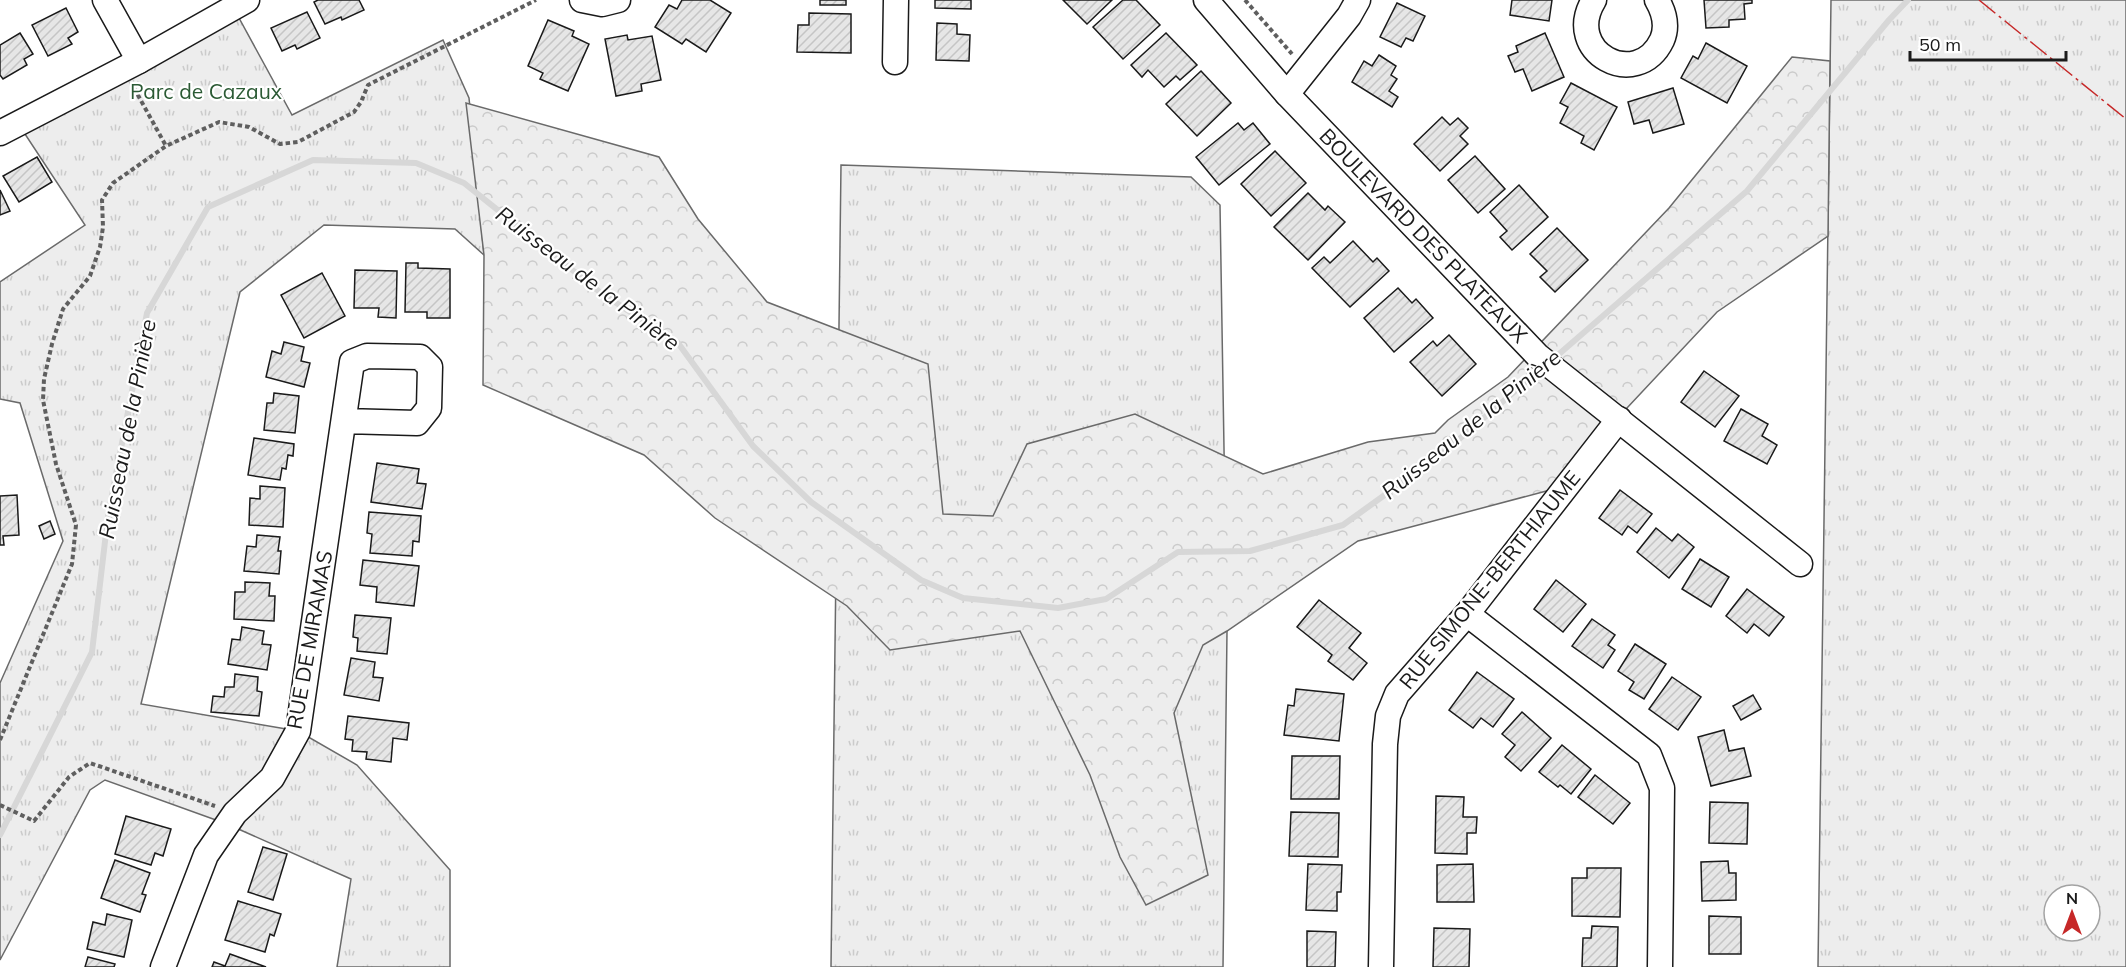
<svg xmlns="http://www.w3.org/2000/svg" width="2126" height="967" viewBox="0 0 2126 967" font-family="Mulish,sans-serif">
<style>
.grass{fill:url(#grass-tufts);stroke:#6a6a6a;stroke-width:1.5;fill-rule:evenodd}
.forest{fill:url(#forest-crowns);stroke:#6a6a6a;stroke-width:1.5}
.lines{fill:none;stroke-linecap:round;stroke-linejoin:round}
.stream{stroke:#d7d7d7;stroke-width:6}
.building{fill:url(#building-hatch);stroke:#1a1a1a;stroke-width:1.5}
.minor-casing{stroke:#1a1a1a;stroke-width:27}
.path{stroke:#5f5f5f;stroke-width:4;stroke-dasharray:4.5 3;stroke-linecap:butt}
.minor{stroke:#fff;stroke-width:24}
.power{stroke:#c62828;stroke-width:1.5;stroke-dasharray:21 4.5 3 4.5;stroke-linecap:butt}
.labels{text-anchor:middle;stroke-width:4.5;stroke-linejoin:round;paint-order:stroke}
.park-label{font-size:21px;fill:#2b5a34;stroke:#fff}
.street-label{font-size:21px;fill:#1a1a1a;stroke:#fff}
.water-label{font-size:22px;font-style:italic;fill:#1a1a1a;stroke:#fff}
</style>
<defs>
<pattern id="grass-tufts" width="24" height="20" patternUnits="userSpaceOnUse" patternTransform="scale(1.5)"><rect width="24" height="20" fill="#ededed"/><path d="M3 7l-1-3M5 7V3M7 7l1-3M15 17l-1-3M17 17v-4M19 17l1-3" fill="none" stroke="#cbcbcb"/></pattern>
<pattern id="forest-crowns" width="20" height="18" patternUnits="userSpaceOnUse" patternTransform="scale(1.5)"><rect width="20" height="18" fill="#ededed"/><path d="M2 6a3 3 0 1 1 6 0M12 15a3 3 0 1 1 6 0" fill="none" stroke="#cbcbcb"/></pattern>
<pattern id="building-hatch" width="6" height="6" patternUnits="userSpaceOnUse" patternTransform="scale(1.5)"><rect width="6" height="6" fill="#e6e6e6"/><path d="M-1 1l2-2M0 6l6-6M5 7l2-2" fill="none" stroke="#c5c5c5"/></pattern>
</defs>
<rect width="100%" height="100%" fill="#fff"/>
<g class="grass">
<path d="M1831 0H2126V967H1818ZM2054 895H2090V931H2054Z"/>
<polygon points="233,7 292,115 443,40 469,98 484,255 455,229 324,225 240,292 141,704 298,731 357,765 450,870 450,967 337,967 351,879 227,824 105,780 90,790 0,960 0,683 63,541 20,403 0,399 0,282 85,225 21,128"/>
<polygon points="841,165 1191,177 1220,205 1227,631 1223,967 831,967"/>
</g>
<polygon class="forest" points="1792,57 1830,61 1828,236 1717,312 1550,490 1358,541 1227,631 1203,645 1174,713 1208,875 1146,905 1120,857 1090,775 1020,631 890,650 847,606 715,518 644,455 483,385 484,255 466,103 659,157 698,219 767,302 928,364 943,514 993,516 1027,444 1135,414 1263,474 1368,442 1435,433 1448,420 1508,377 1669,208"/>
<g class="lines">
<g class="stream">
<polyline points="1551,361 1747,191 1889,20 1908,0"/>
<polyline points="0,835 92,652 108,516 147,313 208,207 313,160 416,163 464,183 601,293 678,343 753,446 811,502 921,580 963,598 1058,608 1106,599 1178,552 1250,551 1343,525 1443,453 1543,367"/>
</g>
</g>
<g class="building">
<polygon points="318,0 359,0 364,10 342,20 341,17 325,24 314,2"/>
<polygon points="682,0 710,0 731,13 706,52 686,39 682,44 655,27 669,5 677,9"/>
<rect x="820" y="0" width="26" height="5"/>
<polygon points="935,0 971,0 971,9 935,8"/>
<polygon points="1063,0 1112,0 1087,24"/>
<polygon points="1123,0 1136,0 1160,25 1123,59 1093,27"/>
<polygon points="1512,0 1552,0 1549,21 1510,15"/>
<polygon points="1704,0 1752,0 1752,3 1744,4 1745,19 1729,20 1729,27 1706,28"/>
<polygon points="1397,3 1425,16 1413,41 1406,38 1401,47 1380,37"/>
<polygon points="66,8 78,32 68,38 72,44 48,56 32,25"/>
<polygon points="307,12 320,38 297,49 295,45 282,51 271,28"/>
<polygon points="809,13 851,14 851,53 797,52 798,25 809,25"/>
<polygon points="548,20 574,31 572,36 589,44 568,91 540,79 543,73 528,66"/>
<polygon points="937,23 957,24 957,34 970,35 969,61 936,60"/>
<polygon points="20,33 33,54 24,59 27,65 3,79 0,75 0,45"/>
<polygon points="1166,33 1197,65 1180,80 1176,76 1164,87 1148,70 1142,77 1131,65"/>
<polygon points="1545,33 1564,77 1532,91 1523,69 1515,72 1508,56 1518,52 1516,46"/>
<polygon points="627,35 628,40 652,36 661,80 641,84 642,91 616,96 605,39"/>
<polygon points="1706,43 1747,66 1727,103 1681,78 1693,56 1698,59"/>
<polygon points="1379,55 1396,66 1391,75 1397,79 1389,91 1398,97 1392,107 1352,82 1364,61 1372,66"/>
<polygon points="1201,71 1231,103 1197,136 1166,104"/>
<polygon points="1571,83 1617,107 1594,150 1581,143 1584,136 1560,123 1568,107 1560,103"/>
<polygon points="1673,88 1684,124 1653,133 1649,120 1634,124 1628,102"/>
<polygon points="1442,117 1450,125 1458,118 1468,128 1460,136 1468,144 1440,171 1414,144"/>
<polygon points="1238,123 1244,130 1253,123 1270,144 1219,185 1196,157"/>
<polygon points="1275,151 1306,183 1271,216 1241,184"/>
<polygon points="1475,156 1505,189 1478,213 1448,180"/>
<polygon points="37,157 52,182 19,202 3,176"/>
<polygon points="1519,185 1548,217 1512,250 1500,237 1507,231 1490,212"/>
<polygon points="0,190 10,211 0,215"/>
<polygon points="1308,193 1325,210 1328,206 1345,222 1308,260 1274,227"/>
<polygon points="1557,228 1588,260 1555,292 1540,277 1547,271 1530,254"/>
<polygon points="1353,241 1373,262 1377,258 1389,271 1350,307 1312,268 1324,257 1330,263"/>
<polygon points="406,263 418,263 418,268 450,269 450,318 427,318 427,312 405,312"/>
<polygon points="355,270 397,271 396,318 378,317 379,308 354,308"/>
<polygon points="322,273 345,316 304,338 281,295"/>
<polygon points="1398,288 1412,303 1416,299 1433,318 1394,352 1364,318"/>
<polygon points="1449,335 1476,364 1442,396 1410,362 1433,341 1437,346"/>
<polygon points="284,342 304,347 301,361 310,363 304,387 266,377 272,351 281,354"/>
<polygon points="1704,371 1739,396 1715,427 1681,402"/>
<polygon points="274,393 299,396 295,433 264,430 267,403 273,403"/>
<polygon points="1741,409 1768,424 1762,436 1777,445 1767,464 1724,441"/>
<polygon points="254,438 294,444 293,456 288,455 286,469 282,468 280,480 248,475"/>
<polygon points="377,463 419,469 417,483 426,484 422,509 371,502"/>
<polygon points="260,486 285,488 283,527 249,525 250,498 260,499"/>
<polygon points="1620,490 1652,514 1637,533 1628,526 1622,535 1599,518"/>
<polygon points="17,495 19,535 3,536 4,545 0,545 0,496"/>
<polygon points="369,512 421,516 419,542 413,541 412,556 370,553 372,534 367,533"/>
<polygon points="50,521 55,534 44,539 39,526"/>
<polygon points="1656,528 1672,541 1678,534 1694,547 1669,578 1637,552"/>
<polygon points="257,535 280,537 278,551 281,551 279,574 244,571 247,546 256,547"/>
<polygon points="1700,559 1729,577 1711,607 1682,589"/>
<polygon points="363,560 419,566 414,606 376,602 377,587 360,585"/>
<polygon points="1556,580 1586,604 1563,632 1534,609"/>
<polygon points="245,582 270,583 269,596 275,596 274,621 234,619 235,592 245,592"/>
<polygon points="1747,589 1784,617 1769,636 1754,624 1747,633 1726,616"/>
<polygon points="1319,600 1361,633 1349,648 1367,663 1353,680 1328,661 1332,655 1297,627"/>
<polygon points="355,615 391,618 387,654 357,651 358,638 353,637"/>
<polygon points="1592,619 1615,635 1608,645 1615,650 1603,668 1572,646"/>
<polygon points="242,627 264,631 262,644 271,645 267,670 228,664 232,639 240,640"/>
<polygon points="1635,644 1666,664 1644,699 1629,690 1634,682 1618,671"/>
<polygon points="351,658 375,662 373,677 383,678 379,701 344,695"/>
<polygon points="1477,672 1514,699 1493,727 1481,718 1473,728 1449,710"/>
<polygon points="235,674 258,677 257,691 262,692 259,716 211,712 213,696 224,697 225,687 234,687"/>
<polygon points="1672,677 1701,697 1678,730 1649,709"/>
<polygon points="1296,689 1344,694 1339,741 1284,735 1288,705 1294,706"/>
<polygon points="1753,695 1761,709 1741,720 1733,706"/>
<polygon points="1522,712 1551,738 1521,771 1505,757 1515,745 1502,734"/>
<polygon points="348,716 409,723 407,740 393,738 391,762 366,759 367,752 352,751 353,740 345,739"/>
<polygon points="1724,730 1729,751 1744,748 1751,776 1711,786 1698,737"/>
<polygon points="1562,745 1591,769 1571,794 1560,785 1558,787 1539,772"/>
<polygon points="1292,756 1340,756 1339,799 1291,799"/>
<polygon points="1595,775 1630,803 1613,824 1578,797"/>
<polygon points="1436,796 1464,797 1463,817 1477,817 1476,833 1467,833 1467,854 1435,853"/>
<polygon points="1710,802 1748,803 1747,844 1709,843"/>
<polygon points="1291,812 1339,813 1338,857 1289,856"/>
<polygon points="126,816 171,829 163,856 155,853 151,865 115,854"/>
<polygon points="263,847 287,854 273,900 248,892"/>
<polygon points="115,860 150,873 142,894 146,895 140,912 101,898"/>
<polygon points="1728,861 1729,873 1736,873 1736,900 1702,901 1701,862"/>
<polygon points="1308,864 1342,865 1341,892 1337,892 1337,911 1306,910"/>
<polygon points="1473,864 1474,902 1437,902 1437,865"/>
<polygon points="1587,868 1621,868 1620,917 1572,916 1572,878 1587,878"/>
<polygon points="238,901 281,914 274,936 270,934 265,952 225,940"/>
<polygon points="107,914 132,920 124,957 87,949 93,922 105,925"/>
<polygon points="1709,916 1741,917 1741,954 1709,954"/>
<polygon points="1592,926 1618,927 1617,967 1582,967 1583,938 1591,938"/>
<polygon points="1434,928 1470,929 1469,967 1433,967"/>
<polygon points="1307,931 1336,932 1335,967 1307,967"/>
<polygon points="230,954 266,967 212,967 214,962 225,966"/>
<polygon points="88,957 115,964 114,967 85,967"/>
</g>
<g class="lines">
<defs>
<g id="minor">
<polyline points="105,0 139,61"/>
<polyline points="582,0 602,4 618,0"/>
<polyline points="1206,0 1287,94 1538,356 1800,564"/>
<path d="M1594 0C1562 52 1637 92 1662 40 1668 26 1664 12 1657 0"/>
<polyline points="895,62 896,0"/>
<polyline points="1287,94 1349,16 1358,0"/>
<polyline points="0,133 139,61 247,0"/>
<polyline points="1467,614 1649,755 1662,788 1660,967"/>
<polyline points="163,967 206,855 235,813 272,778 298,731 352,362 367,356 420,357 430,367 429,408 417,423 344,421"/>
<polyline points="1381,967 1385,744 1388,716 1397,694 1467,614 1619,419"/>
</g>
</defs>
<use href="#minor" class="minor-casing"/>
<g class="path">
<polyline points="1245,0 1292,54"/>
<polyline points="134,88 166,146"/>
<polyline points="0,740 72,564 76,525 56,464 43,400 44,379 52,344 63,309 90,276 100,247 103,227 102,200 113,183 166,146 219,122 249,127 280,144 298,142 354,112 361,102 368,85 536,0"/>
<polyline points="0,805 34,821 69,777 90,763 215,806"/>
</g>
<use href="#minor" class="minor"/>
<polyline class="power" points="1979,0 2126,119"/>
</g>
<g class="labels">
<g class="park-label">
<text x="206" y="99">Parc de Cazaux</text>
</g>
<g class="street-label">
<text transform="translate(1423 236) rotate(46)" y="7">BOULEVARD DES PLATEAUX</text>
<text transform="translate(1490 580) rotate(-51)" y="7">RUE SIMONE-BERTHIAUME</text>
<text transform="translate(310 640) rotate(-80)" y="7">RUE DE MIRAMAS</text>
</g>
<g class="water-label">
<text transform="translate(588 278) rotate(37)" y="8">Ruisseau de la Pinière</text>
<text transform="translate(1471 424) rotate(-39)" y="8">Ruisseau de la Pinière</text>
<text transform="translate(127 429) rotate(-79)" y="8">Ruisseau de la Pinière</text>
</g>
</g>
<g transform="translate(2072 913)"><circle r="28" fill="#ffffff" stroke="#a3a3a3" stroke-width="1.5"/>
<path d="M0-4.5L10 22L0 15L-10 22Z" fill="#c62828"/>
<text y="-9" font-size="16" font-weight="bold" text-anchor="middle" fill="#1a1a1a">N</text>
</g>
<path d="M1910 51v9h156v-9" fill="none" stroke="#1a1a1a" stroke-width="3"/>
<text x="1919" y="51" font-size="18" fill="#1a1a1a" stroke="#ffffff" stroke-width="4.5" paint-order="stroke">50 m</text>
</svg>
